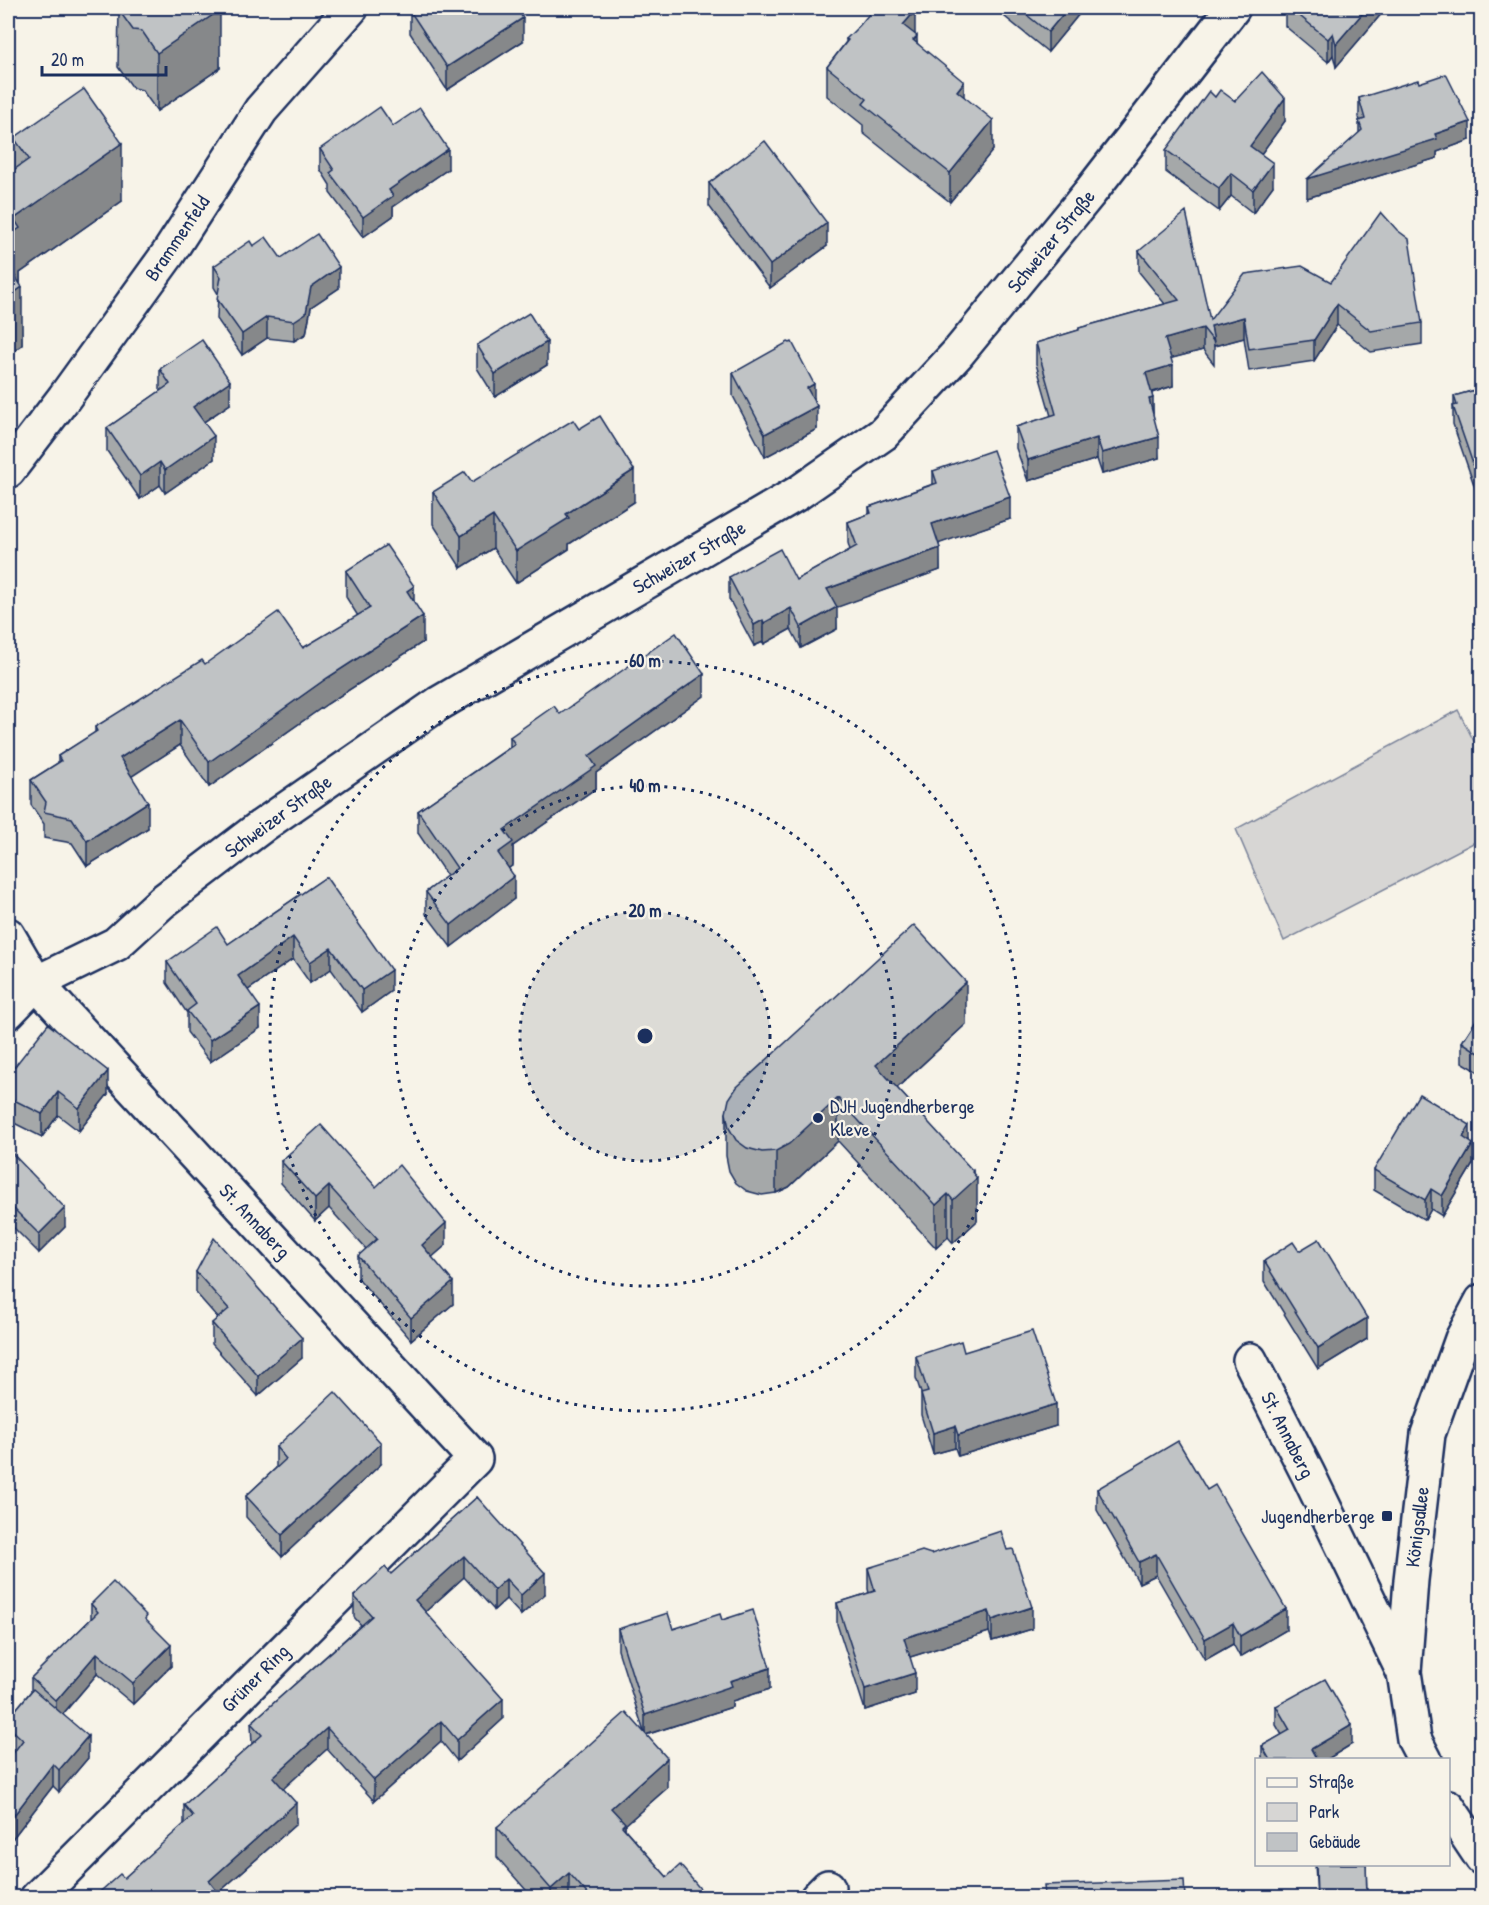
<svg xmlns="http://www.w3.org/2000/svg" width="1489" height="1905" viewBox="0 0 1489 1905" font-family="'Patrick Hand',sans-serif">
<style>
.green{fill:#d7d6d4;stroke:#798299;stroke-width:1.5}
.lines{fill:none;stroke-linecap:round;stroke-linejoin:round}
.minor-casing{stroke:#1b2f5e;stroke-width:38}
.minor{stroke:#f7f3e8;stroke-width:33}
.wall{fill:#a5a8a9;stroke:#1b2f5e;stroke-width:1.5}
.shaded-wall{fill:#86888a;stroke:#1b2f5e;stroke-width:1.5}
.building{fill:#c0c3c5;stroke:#1b2f5e;stroke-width:1.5}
.ring{fill:none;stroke:#1b2f5e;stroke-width:3;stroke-dasharray:3 6}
.poi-dot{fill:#1b2f5e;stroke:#f7f3e8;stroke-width:2}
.labels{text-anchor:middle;stroke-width:4.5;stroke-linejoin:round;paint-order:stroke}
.street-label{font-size:20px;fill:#1b2f5e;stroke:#f7f3e8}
.poi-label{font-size:20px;fill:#1b2f5e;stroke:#f7f3e8;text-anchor:start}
.centre{fill:#1b2f5e;stroke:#f7f3e8;stroke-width:3}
.ring-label{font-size:18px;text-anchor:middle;font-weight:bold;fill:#1b2f5e;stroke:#f7f3e8;stroke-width:4.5;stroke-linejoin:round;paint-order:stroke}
</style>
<rect width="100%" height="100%" fill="#f7f3e8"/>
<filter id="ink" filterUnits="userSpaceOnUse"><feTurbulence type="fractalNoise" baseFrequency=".0167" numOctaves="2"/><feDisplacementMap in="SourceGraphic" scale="12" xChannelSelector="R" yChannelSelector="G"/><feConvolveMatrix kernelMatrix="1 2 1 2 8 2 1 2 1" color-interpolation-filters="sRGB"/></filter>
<g filter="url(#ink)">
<polygon class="green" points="1458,710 1481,755 1481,839 1284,941 1236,829"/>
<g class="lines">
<defs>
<g id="minor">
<polyline points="8,471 64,398 168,254 261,110 351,8"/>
<polyline points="8,935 36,983 475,1459 37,1898"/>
<polyline points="8,1012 36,983 116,944 162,902 262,826 438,704 798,493 883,434 958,353 1091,191 1233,8"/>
<polyline points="1250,1360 1308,1474 1403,1671"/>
<polyline points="1425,1760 1414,1739 1404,1672 1411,1580 1428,1434 1462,1339 1482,1301"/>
<polyline points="1448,1807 1482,1858"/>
<polyline points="817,1898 828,1887"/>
</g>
</defs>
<use href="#minor" class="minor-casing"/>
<use href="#minor" class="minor"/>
</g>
<g class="wall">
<polygon points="119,8 218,9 220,68 157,111 142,90 133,88 118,67"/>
<polygon points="994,8 1084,8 1048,52"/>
<polygon points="1285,8 1383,8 1383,12 1336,67 1333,55 1328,62 1285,26"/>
<polygon points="410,11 523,41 447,90 410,33"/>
<polygon points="915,34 917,43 964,97 993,150 950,202 863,133 863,125 827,96 827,67 846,42 846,39"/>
<polygon points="1419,83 1470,140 1437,152 1437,158 1307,198 1359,133 1359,121 1360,121 1359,117 1359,98"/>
<polygon points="1215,97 1235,101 1285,121 1261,154 1273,186 1253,213 1231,196 1219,211 1166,172 1166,150"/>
<polygon points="393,126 448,169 393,207 393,216 363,237 330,193 330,185 320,169 320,149"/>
<polygon points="14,138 122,201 20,273 22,345 14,170"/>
<polygon points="709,183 827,246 770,288 709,206"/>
<polygon points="253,246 281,258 339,288 311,307 306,334 294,341 267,338 242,355 217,319 218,294 214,287 214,266"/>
<polygon points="1139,251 1210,320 1331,282 1422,323 1422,344 1371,352 1337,325 1314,361 1249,371 1244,338 1214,346 1214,364 1203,350 1171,358 1173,386 1152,393 1153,414 1159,458 1102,474 1097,459 1028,481 1016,448 1016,427 1051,416 1036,364 1036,343 1079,330 1079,328 1165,304 1139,272"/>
<polygon points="477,345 547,365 495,397 477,368"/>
<polygon points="160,369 230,404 204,422 214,459 165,493 160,485 140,499 107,451 107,428 160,391"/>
<polygon points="733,373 814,402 817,429 765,457 733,396"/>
<polygon points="1482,388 1482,508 1453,424 1453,406 1454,405 1454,396"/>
<polygon points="933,471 1010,519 939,543 940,570 836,607 837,629 801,648 791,629 764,644 763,642 754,646 729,599 729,577 796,580 850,550 848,543 848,522 869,514 869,507 933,484"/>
<polygon points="472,482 634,502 569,544 569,549 516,583 493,548 461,568 433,524 433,492"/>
<polygon points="346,571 414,601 423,642 327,704 209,787 180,745 131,776 148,828 87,866 72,843 44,838 44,824 31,805 31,780 58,763 58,756 95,733 95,727 205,664 303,648 358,616 346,597"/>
<polygon points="704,696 596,773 596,788 513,846 513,865 508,868 514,899 451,947 426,914 426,892 447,876 418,833 418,811 510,747 510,737 560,714"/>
<polygon points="326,877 391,991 362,1012 331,969 310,983 293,959 248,990 260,1028 210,1062 187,1032 187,1013 167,983 167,962 228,944"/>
<polygon points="1482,1011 1482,1074 1462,1062 1462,1042"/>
<polygon points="966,1024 897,1088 973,1173 977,1221 953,1243 948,1237 936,1248 838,1141 789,1187 776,1193 762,1195 747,1191 736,1183 729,1171 726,1156 726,1113"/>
<polygon points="8,1075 108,1094 79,1131 58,1115 42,1137 8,1120"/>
<polygon points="1470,1141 1473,1164 1442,1216 1431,1209 1425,1220 1374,1190 1374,1170"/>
<polygon points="8,1149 65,1227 39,1253 8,1222"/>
<polygon points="281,1161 376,1187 446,1245 432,1257 453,1304 411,1340 358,1278 358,1256 366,1249 329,1208 315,1221 281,1183"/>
<polygon points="1299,1251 1367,1339 1318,1369 1264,1281 1264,1261"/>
<polygon points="196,1272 302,1358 258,1396 212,1344 212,1323 218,1318 196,1293"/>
<polygon points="964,1352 1056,1426 958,1456 955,1448 933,1454 921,1415 921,1393 916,1378 916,1356"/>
<polygon points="276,1447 381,1464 282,1557 246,1517 246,1496 276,1468"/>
<polygon points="1097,1489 1207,1490 1286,1630 1240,1657 1233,1644 1205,1660 1156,1575 1139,1583 1097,1510"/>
<polygon points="477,1497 545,1594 521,1615 506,1599 494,1610 464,1577 425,1612 503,1719 457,1761 441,1741 374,1801 327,1749 283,1788 296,1824 217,1894 217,1898 124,1878 184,1825 184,1805 252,1744 251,1723 361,1625 354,1617 354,1596 391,1574"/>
<polygon points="931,1554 1032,1629 992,1641 989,1632 910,1657 915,1694 865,1710 837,1624 837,1603 869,1593 868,1589 868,1568"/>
<polygon points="91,1604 147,1622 171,1666 133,1704 97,1674 63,1714 88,1758 59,1792 53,1786 9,1843 9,1856 8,1858 8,1760 13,1753 8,1748 8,1719 31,1691 31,1678 91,1619"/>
<polygon points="722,1620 770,1689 732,1701 732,1707 646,1735 667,1788 625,1825 625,1829 667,1877 708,1898 533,1898 497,1857 497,1827 644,1732 618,1650 618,1629 673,1629"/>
<polygon points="1276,1706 1352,1744 1326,1760 1262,1760 1262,1746 1282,1735 1276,1725"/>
<polygon points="1315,1864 1366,1864 1367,1898 1317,1898"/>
</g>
<g class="shaded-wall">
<polygon points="1068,8 1084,8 1048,52 1048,32"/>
<polygon points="1367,8 1383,8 1383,12 1336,67 1336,44"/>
<polygon points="220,10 220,68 157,111 157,53"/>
<polygon points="915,11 915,39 917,36 917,65 903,25"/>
<polygon points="523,18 523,41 447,90 447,67"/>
<polygon points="1333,33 1333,55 1328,62 1328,39"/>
<polygon points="964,82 964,111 957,91"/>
<polygon points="1285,98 1285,121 1250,169 1250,146"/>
<polygon points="993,120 993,150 950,202 950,173"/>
<polygon points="1470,122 1470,140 1437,152 1437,158 1307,198 1307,179"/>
<polygon points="122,143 122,201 20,273 20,286 8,294 8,236 14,219"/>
<polygon points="448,149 448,169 393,207 393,216 363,237 363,217 389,190"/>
<polygon points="1273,163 1273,186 1253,213 1253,190"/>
<polygon points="1231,173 1231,196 1219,211 1219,188"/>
<polygon points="827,223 827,246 770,288 770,265"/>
<polygon points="339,267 339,288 311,307 306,334 294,341 294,321 311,287"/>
<polygon points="22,287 22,345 8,355 8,297"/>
<polygon points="1337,304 1337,325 1314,361 1314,340"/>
<polygon points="267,317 267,338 242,355 242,334"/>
<polygon points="1244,317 1244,338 1214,346 1211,326"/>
<polygon points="1203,328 1203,350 1165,360 1165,339"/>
<polygon points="547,342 547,365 495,397 495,374"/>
<polygon points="1173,365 1173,386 1146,394 1146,373"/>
<polygon points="230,381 230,404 193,429 193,407"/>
<polygon points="814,384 814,406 807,388"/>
<polygon points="1153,398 1153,419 1149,399"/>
<polygon points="817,406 817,429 765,457 765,434"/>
<polygon points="214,436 214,459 165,493 165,470"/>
<polygon points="1159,437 1159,458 1102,474 1102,453"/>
<polygon points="1097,438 1097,459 1028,481 1028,460"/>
<polygon points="160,462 160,485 140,499 140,476"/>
<polygon points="634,470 634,502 569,544 569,549 516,583 516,551 566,514"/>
<polygon points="1010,497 1010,519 932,546 932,524"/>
<polygon points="493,516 493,548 461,568 461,536"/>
<polygon points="940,548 940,570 827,611 827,589"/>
<polygon points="414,586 414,612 407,591"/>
<polygon points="837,607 837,629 801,648 801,627"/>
<polygon points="791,608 791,629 764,644 764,623"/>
<polygon points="423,616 423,642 327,704 209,787 209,762 327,678"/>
<polygon points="763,620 763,642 754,646 754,625"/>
<polygon points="704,674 704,696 596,773 596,788 513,846 513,865 498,876 498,853 504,830 589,756"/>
<polygon points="180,720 180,745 120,784 120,758"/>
<polygon points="148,802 148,828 87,866 87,841"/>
<polygon points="514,876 514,899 451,947 451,925"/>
<polygon points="293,937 293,959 238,997 238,976"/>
<polygon points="331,948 331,969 310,983 310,962"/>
<polygon points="391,970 391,991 362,1012 362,990"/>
<polygon points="966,982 966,1024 876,1107 876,1065"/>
<polygon points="260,1007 260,1028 210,1062 210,1040"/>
<polygon points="108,1071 108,1094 79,1131 79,1108"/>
<polygon points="58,1092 58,1115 42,1137 42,1114"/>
<polygon points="838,1098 838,1141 789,1187 776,1193 776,1151"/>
<polygon points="1470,1125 1470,1146 1463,1137"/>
<polygon points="1473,1144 1473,1164 1442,1216 1442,1196"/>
<polygon points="973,1171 973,1182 977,1178 977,1221 953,1243 953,1200"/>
<polygon points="329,1186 329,1208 315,1221 315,1199"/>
<polygon points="1431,1189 1431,1209 1425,1220 1425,1200"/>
<polygon points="948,1194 948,1237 936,1248 936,1205"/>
<polygon points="65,1208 65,1227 39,1253 39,1234"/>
<polygon points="446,1223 446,1245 422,1266 422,1245"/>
<polygon points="453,1282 453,1304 411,1340 411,1318"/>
<polygon points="1367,1318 1367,1339 1318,1369 1318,1348"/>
<polygon points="302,1338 302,1358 258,1396 258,1376"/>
<polygon points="1056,1404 1056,1426 958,1456 958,1435"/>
<polygon points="955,1426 955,1448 933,1454 933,1433"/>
<polygon points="381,1443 381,1464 282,1557 282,1535"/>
<polygon points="1156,1554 1156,1575 1139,1583 1139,1562"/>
<polygon points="464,1556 464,1577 415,1621 415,1600"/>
<polygon points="545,1573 545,1594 521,1615 521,1595"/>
<polygon points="506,1579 506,1599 494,1610 494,1590"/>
<polygon points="1032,1607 1032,1629 992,1641 992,1620"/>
<polygon points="1286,1609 1286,1630 1240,1657 1240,1636"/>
<polygon points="989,1611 989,1632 904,1659 904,1638"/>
<polygon points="1233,1623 1233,1644 1205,1660 1205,1639"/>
<polygon points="171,1645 171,1666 133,1704 133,1683"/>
<polygon points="97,1653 97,1674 56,1722 56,1701"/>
<polygon points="770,1668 770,1689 732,1701 732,1707 645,1735 645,1715 730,1681"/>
<polygon points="915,1673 915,1694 865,1710 865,1689"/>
<polygon points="503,1699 503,1719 457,1761 457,1740"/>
<polygon points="441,1721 441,1741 374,1801 374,1780"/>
<polygon points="1352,1725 1352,1744 1326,1760 1311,1760 1311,1749"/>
<polygon points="327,1728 327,1749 273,1798 273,1777"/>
<polygon points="88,1736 88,1758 59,1792 59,1770"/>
<polygon points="667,1758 667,1788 625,1825 625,1853 611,1808"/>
<polygon points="53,1764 53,1786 9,1843 9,1856 8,1858 8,1823"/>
<polygon points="296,1803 296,1824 217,1894 217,1898 209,1898 209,1881"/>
<polygon points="569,1873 569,1898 551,1898 551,1889"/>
</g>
<g class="building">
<polygon points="119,8 213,8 220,10 157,53 142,31 133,30 118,9"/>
<polygon points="415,8 516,8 523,18 447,67 410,11"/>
<polygon points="874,8 911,8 915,11 903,25 917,36 913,40 964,82 957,91 993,120 950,173 863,104 867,99 827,67 848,40 846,39 860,25"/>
<polygon points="1018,8 1068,8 1048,32"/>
<polygon points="1290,8 1367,8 1336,44 1333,33 1328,39"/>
<polygon points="1262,72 1285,98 1250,146 1273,163 1253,190 1231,173 1219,188 1166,150 1209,91 1215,97 1220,90 1235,101"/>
<polygon points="1446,74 1470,122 1435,134 1437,139 1307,179 1362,130 1359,121 1365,119 1359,98 1418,80 1419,83"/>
<polygon points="84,89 122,143 14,219 20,228 8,236 8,174 29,159 14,138"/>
<polygon points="380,107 393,126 420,108 448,149 389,190 393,196 363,217 330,173 334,170 320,149"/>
<polygon points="765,141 827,223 770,265 709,183"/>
<polygon points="1186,212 1210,320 1245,274 1302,266 1331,282 1381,212 1397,230 1409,239 1422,323 1371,331 1337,304 1314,340 1249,349 1244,317 1211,326 1214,342 1203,328 1165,339 1173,365 1146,373 1153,398 1149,399 1159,437 1102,453 1097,438 1028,460 1016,427 1056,414 1036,343 1079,330 1079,328 1179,300 1139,251"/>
<polygon points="317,234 339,267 311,287 306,313 294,321 267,317 242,334 217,299 221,277 214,266 250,241 253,246 266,237 281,258"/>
<polygon points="8,265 22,287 8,297"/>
<polygon points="529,313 547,342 495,374 477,345"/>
<polygon points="202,340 230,381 193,407 214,436 165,470 160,462 140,476 107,428 170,384 160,369"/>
<polygon points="788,342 790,343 792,342 814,384 807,388 817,406 765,434 733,373"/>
<polygon points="1482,388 1482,490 1453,406 1457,405 1454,396"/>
<polygon points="600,416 634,470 566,514 569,518 516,551 493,516 461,536 433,492 465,472 472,482 573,420 579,429"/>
<polygon points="993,450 1010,497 932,524 940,548 827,589 837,607 801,627 791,608 764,623 763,620 754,625 729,577 780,549 796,580 857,546 848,522 871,513 869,507 937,483 933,471"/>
<polygon points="386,545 414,586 407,591 423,616 327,678 209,762 180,720 120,758 148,802 87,841 72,818 44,812 46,802 31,780 61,761 58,756 97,731 95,727 202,660 205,664 278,612 303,648 370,608 346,571"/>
<polygon points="676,633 704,674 589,756 596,766 504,830 513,842 498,853 514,876 451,925 426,892 457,868 418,811 515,744 510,737 554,706 560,714"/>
<polygon points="326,877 391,970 362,990 331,948 310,962 293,937 238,976 260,1007 210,1040 187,1011 196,1004 167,962 217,927 228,944"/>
<polygon points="914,925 966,982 876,1065 973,1171 972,1172 977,1178 953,1200 948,1194 936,1205 838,1098 789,1144 776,1151 762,1152 747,1148 736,1140 729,1128 726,1113 729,1099 737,1087"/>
<polygon points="1482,1011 1482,1055 1462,1042"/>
<polygon points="48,1024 108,1071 79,1108 58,1092 42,1114 8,1097 8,1075"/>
<polygon points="1419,1094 1470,1125 1463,1137 1473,1144 1442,1196 1431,1189 1425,1200 1374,1170"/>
<polygon points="321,1125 376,1187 399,1165 446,1223 422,1245 453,1282 411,1318 358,1256 377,1239 329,1186 315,1199 281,1161"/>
<polygon points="8,1149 65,1208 39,1234 8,1203"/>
<polygon points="214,1238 302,1338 258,1376 212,1323 229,1309 196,1272"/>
<polygon points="1319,1239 1367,1318 1318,1348 1264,1261 1293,1242 1299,1251"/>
<polygon points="1032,1331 1056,1404 958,1435 955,1426 933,1433 921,1394 928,1392 916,1356 961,1341 964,1352"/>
<polygon points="335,1392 381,1443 282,1535 246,1496 286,1459 276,1447"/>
<polygon points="1178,1441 1207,1490 1215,1485 1286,1609 1240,1636 1233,1623 1205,1639 1156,1554 1139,1562 1097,1489"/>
<polygon points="477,1497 545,1573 521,1595 506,1579 494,1590 464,1556 415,1600 503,1699 457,1740 441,1721 374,1780 327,1728 273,1777 296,1803 209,1881 217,1891 210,1898 93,1898 120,1874 124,1878 193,1816 184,1805 262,1735 251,1723 372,1616 354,1596 385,1567 391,1574"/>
<polygon points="1001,1531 1007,1550 1013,1549 1032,1607 992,1620 989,1611 904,1638 915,1673 865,1689 837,1603 875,1591 868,1568 922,1551 931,1554"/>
<polygon points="113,1582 147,1616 145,1619 171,1645 133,1683 97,1653 56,1701 31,1678 98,1612 91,1604"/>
<polygon points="753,1610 770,1668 730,1681 732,1686 645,1715 618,1629 668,1613 673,1629 720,1614 722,1620"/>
<polygon points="1325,1679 1352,1725 1311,1749 1317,1760 1270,1760 1262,1746 1290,1730 1276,1706"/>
<polygon points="33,1689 88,1736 59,1770 53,1764 8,1823 8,1760 23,1740 8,1726 8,1719"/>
<polygon points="626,1712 667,1758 611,1808 625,1823 622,1826 667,1877 680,1865 708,1898 591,1898 569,1873 551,1889 497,1827"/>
<polygon points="1316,1864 1366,1864 1367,1898 1317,1898"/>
<polygon points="1184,1880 1185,1898 1045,1898 1044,1885"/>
</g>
</g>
<circle cx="645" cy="1036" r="125" fill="#1b2f5e" fill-opacity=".12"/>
<g class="ring">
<circle cx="645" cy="1036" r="125"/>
<circle cx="645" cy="1036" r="250"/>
<circle cx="645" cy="1036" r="375"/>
</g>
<g class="poi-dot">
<circle cx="818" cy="1118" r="6"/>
<rect x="1381" y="1510" width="12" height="12" rx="3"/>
</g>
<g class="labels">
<g class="street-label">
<text transform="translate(177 238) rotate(-56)" y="7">Brammenfeld</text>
<text transform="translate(1051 241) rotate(-51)" y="7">Schweizer Straße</text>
<text transform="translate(689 557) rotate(-30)" y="7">Schweizer Straße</text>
<text transform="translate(278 816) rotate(-36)" y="7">Schweizer Straße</text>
<text transform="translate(255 1221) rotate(47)" y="7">St. Annaberg</text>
<text transform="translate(1288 1435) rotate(63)" y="7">St. Annaberg</text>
<text transform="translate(1417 1527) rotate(-83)" y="7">Königsallee</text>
<text transform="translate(255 1678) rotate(-45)" y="7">Grüner Ring</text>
</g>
<g class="poi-label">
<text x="830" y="1113">DJH Jugendherberge<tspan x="830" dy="23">Kleve</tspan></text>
<text x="1375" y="1523" text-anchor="end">Jugendherberge</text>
</g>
</g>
<circle cx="645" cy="1036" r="9" class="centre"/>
<g class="ring-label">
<text x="645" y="667">60 m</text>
<text x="645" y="792">40 m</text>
<text x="645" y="917">20 m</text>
</g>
<rect width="1489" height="1905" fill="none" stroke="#f7f3e8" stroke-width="30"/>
<rect x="15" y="15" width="1459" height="1875" fill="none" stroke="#1b2f5e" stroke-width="2" filter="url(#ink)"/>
<rect x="1255" y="1758" width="195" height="108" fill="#f7f3e8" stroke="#9fa5b1" stroke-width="1.5"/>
<rect x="1267" y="1778" width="30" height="9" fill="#f7f3e8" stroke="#9fa5b1" stroke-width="1.5"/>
<text x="1309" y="1788" font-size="18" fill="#1b2f5e">Straße</text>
<rect x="1267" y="1803" width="30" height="18" fill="#d7d6d4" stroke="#9fa5b1" stroke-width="1.5"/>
<text x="1309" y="1818" font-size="18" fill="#1b2f5e">Park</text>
<rect x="1267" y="1833" width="30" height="18" fill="#c0c3c5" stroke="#9fa5b1" stroke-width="1.5"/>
<text x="1309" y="1848" font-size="18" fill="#1b2f5e">Gebäude</text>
<path d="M42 66v9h124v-9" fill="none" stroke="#1b2f5e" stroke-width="3"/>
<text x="51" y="66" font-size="18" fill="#1b2f5e" stroke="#f7f3e8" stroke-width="4.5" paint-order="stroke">20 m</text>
</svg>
